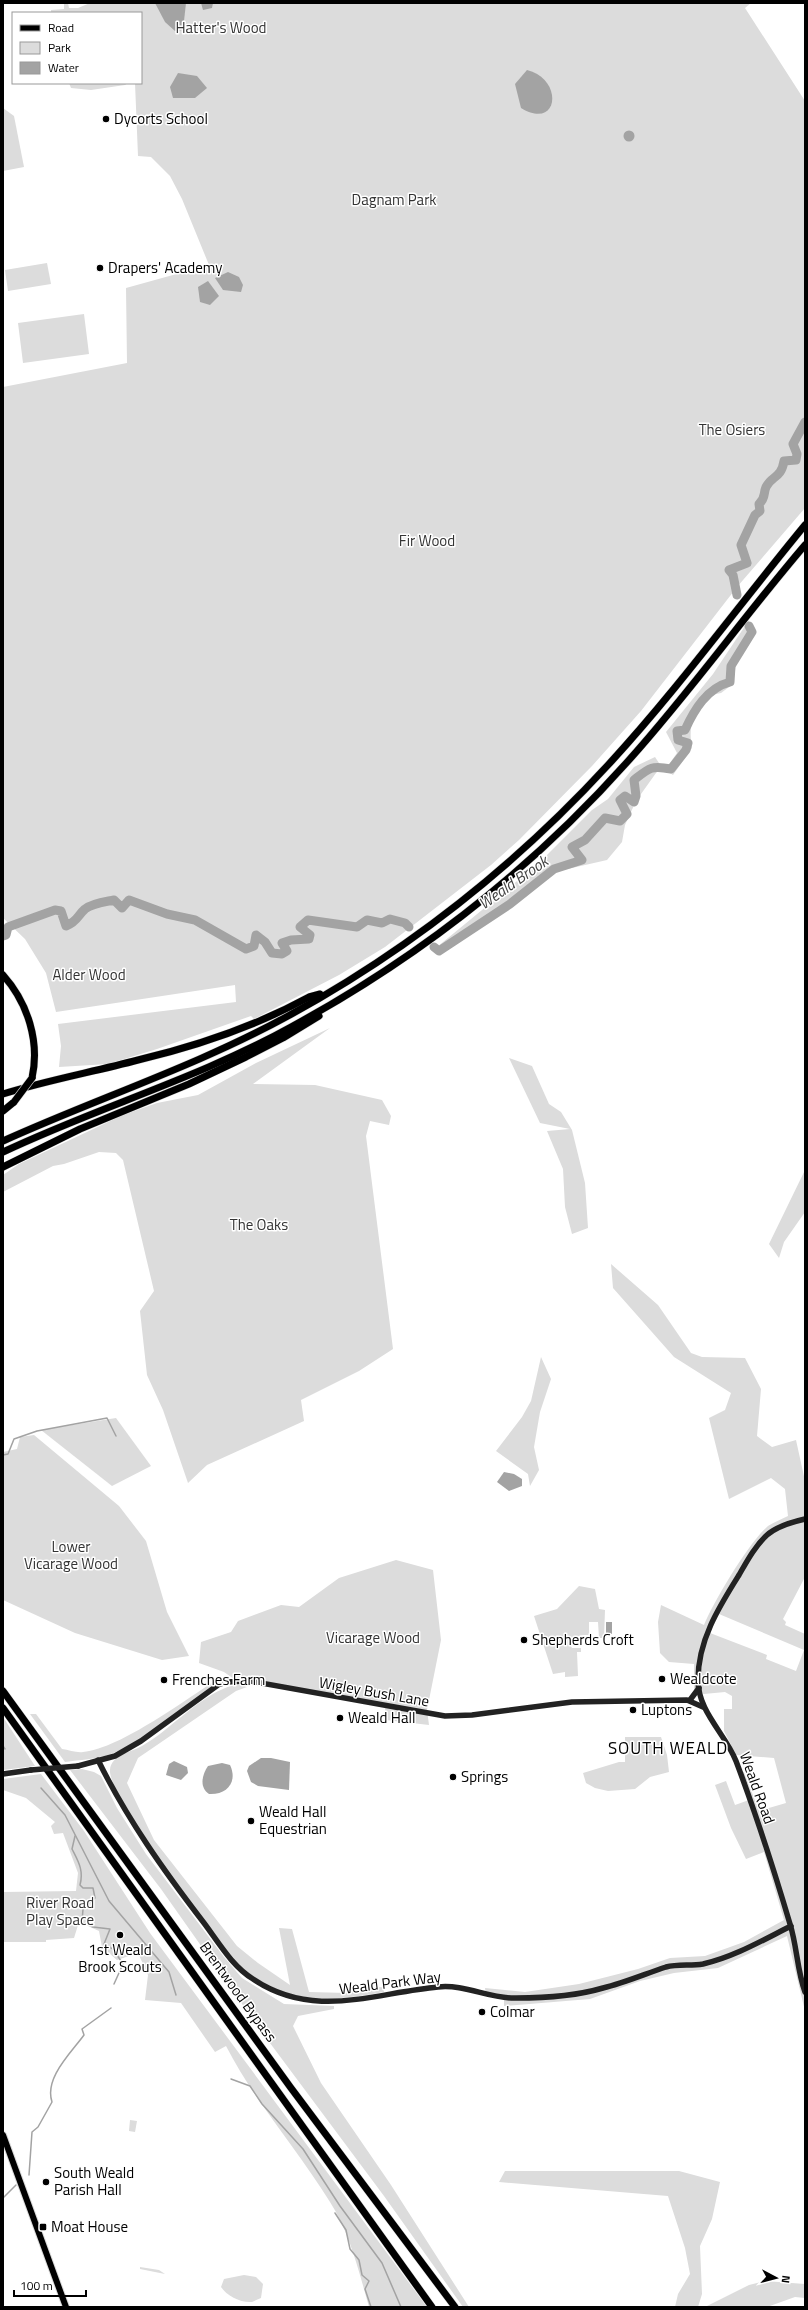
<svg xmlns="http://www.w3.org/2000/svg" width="808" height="2310" viewBox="0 0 808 2310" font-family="'Titillium Web',sans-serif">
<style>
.green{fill:#dcdcdc;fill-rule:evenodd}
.water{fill:#a3a3a3}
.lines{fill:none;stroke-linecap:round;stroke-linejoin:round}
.stream{stroke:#a3a3a3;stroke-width:1.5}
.river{stroke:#a3a3a3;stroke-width:9}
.primary-casing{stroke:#dbdbdb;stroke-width:8}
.highway-casing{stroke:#dbdbdb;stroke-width:8}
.secondary{stroke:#222;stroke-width:5.5}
.primary{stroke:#000;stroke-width:6}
.highway{stroke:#000;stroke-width:7}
.highway-bridge-casing{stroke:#dbdbdb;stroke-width:8;stroke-linecap:butt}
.secondary-bridge{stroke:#222;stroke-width:5.5}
.highway-bridge{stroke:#000;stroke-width:7}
.poi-dot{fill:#000;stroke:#fff;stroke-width:1.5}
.labels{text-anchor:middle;stroke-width:3;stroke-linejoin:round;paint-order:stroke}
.park-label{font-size:15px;fill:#333;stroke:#fff}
.poi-label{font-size:15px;fill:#000;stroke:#fff;text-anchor:start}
.street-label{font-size:15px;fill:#000;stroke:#fff}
.water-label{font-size:16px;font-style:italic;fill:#444;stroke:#fff}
.quarter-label{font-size:17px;letter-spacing:1px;fill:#000;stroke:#fff}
</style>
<rect width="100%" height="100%" fill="#fff"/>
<g class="green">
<polygon points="64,3 68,3 69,8 78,8 90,3 751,3 745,8 805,101 805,508 737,587 641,711 592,766 519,840 491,865 385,947 339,975 254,1019 251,1016 157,1049 108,1064 59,1067 61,1046 58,1024 236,1002 235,985 56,1012 46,973 25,939 3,918 3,387 127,363 126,288 209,265 182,199 170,176 151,157 138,156 135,83 141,83 141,13 51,13 51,10 64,9"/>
<polygon points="69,83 128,83 125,85 91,90 71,88"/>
<polygon points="3,108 14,116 24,167 3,171"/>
<polygon points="47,263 51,284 8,291 5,270"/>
<polygon points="84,314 89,354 23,363 18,323"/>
<path d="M749 620 748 639 738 651 733 684 721 693 706 696C693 715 688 725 692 748L673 775 665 770 677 753 666 732 713 674Z"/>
<polygon points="655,757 661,766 636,801 625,825 622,842 607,860 550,873 502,911 449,946 437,947 539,863 592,810 608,799 634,767"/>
<polygon points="330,1028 253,1084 315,1085 382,1100 391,1116 389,1125 370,1121 366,1136 393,1349 359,1371 301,1400 304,1421 207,1465 188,1483 163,1410 147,1375 140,1311 154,1291 123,1160 116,1153 99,1152 64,1164 53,1166 3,1192 3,1175 19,1164 123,1115 157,1103 198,1095 256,1063"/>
<polygon points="509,1058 532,1066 549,1104 561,1112 572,1130 585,1183 588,1228 572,1234 565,1207 563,1169 547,1131 570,1129 540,1123"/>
<polygon points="805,1170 805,1212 784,1242 779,1258 769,1244"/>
<path d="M611 1264 658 1305 691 1353 702 1357 745 1358 761 1389 757 1436 772 1447 796 1440 805 1481V1577L783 1619 786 1622 785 1625 805 1634V2011L787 1936 718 1968 674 1973 640 1981 590 1999 504 2006V1999L486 1995 485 1988 525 1992 579 1984 638 1969 670 1958 705 1956 744 1942 784 1920 764 1852 746 1859 731 1828 715 1785 726 1781 735 1805 749 1800 739 1770 744 1772 759 1811 786 1803 774 1758 736 1755 724 1731V1709H732V1696L725 1692 704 1694 694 1691V1664L669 1662 660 1653 658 1622 661 1605 704 1625C714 1601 749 1542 768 1526 774 1522 782 1519 788 1516L785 1489 771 1478 729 1499 709 1418 725 1410 731 1393 674 1357 613 1288ZM719 1614 804 1650 796 1671 766 1659 767 1655 710 1633Z"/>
<polygon points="541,1357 551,1379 540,1412 534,1447 539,1470 530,1486 528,1474 496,1451 522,1417 531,1401"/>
<polygon points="116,1418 151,1466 112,1486 41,1430"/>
<polygon points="34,1435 119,1506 146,1541 167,1612 189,1656 162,1660 75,1633 3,1600 3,1452 17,1449 20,1437"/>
<polygon points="396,1560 433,1570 441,1640 427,1710 429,1725 386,1720 385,1707 237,1681 224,1672 199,1663 201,1642 231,1632 238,1621 281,1605 299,1607 339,1578"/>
<path d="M579 1586 595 1589 599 1609 605 1610 604 1638H599L598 1622H589V1635C580 1635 573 1636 570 1645L572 1648H581V1652H577L578 1676 565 1677V1672L553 1674 534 1616 557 1609Z"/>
<path d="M221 1677 227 1680C194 1702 147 1740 111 1754 96 1759 80 1760 65 1762L30 1714H36L62 1749C69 1750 77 1753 83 1752 122 1748 187 1698 221 1677Z"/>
<path d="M241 1685 247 1687 236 1691 138 1758 127 1783 154 1840 237 1946 258 1963 290 1985 279 1928 292 1929 309 1992 348 1993 350 1989 383 1987 384 1992C347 1999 306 2004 272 1987 261 1982 250 1975 242 1967 219 1944 107 1795 110 1770 111 1755 131 1752 142 1746 170 1730 193 1702 223 1689 229 1686 235 1685 241 1685Z"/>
<polygon points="3,1717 35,1766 3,1770"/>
<polygon points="625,1737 661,1737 667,1755 669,1772 650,1777 635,1789 608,1791 595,1788 586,1783 583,1773 619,1762 625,1762"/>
<polygon points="82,1769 94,1772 101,1776 117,1808 146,1854 224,1957 242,1978 284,2004 334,2006 334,2009 298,2016 293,2026 321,2083 391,2185 469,2307 463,2307 384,2196 264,2035 161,1889 70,1770"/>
<path d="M41 1774 84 1831 150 1933 427 2307H369C359 2272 350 2233 330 2202 297 2149 255 2102 226 2046L215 2052 181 2003 145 2000 148 1975 138 1953 117 1960 102 1947 99 1931 79 1922 74 1938 46 1940V1942H3V1892L76 1891 78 1873 63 1833 54 1834 51 1826 55 1822 26 1798 3 1790V1779Z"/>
<polygon points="130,2120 137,2121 135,2132 129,2131"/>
<polygon points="505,2171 679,2171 720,2182 712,2219 700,2246 702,2294 698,2307 675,2307 678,2294 690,2274 685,2248 668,2196 499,2182"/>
<polygon points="140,2267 159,2270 165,2274 140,2269"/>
<path d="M244 2275 256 2277 263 2284 261 2298 252 2302C241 2303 227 2296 221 2287L224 2279Z"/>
<polygon points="765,2281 805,2284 805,2298 795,2297 767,2307 705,2307 749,2285"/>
</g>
<g class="water">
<polygon points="155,3 186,3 183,30 175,31 165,22"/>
<polygon points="201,3 213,3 212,8 203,10"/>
<path d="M527 70C564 79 559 131 521 108L515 84Z"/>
<polygon points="178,73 197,76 207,88 195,98 173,98 170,87"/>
<circle cx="629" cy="136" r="5.5"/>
<polygon points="228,272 239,277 243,285 241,292 223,290 215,278"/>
<polygon points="208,281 219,296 210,305 200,302 198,287"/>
<polygon points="504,1472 514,1474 522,1479 522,1486 509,1491 497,1482"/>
<rect x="606" y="1622" width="6" height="12"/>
<polygon points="261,1758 271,1758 290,1762 289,1790 258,1786 251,1782 247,1771 249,1766"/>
<polygon points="174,1761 187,1767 188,1773 181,1780 166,1775 169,1764"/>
<path d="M222 1763 230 1765C238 1782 227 1795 209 1794 199 1787 202 1775 208 1766Z"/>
</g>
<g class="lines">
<g class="stream">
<polyline points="3,1455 8,1454 14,1439 37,1431 107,1418 116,1436"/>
<polyline points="3,1746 5,1749"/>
<polyline points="41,1788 65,1815 109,1901 169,1972 176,1995"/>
<path d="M75 1836 72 1849C78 1861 84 1870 80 1885L83 1888H93L95 1898 83 1909 82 1922 93 1927 110 1929 104 1944 113 1949 123 1964 114 1984"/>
<polyline points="231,2079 250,2086 262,2104 303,2149 340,2206 382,2263 401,2307"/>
<path d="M29 2175 32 2132 38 2127 52 2102C44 2078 71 2053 84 2035L82 2029 111 2008"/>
<polyline points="3,2198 16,2185"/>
<polyline points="335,2213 346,2230 350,2249 359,2260 362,2275 369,2281 365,2289 371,2307"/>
</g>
<g class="river">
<path d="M737 595 733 575 729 570 747 563 741 545 755 515 760 511 759 504C766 498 763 494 766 487 772 475 781 479 784 461L796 460 797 454 793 444 805 422"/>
<path d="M3 936 6 935 8 927 55 910 61 911 66 926C78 921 77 916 85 909 93 903 104 902 114 900L122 908 129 900 167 914 195 920 246 949 254 946 256 935 265 942 272 953 282 954 287 951 282 943 291 940 309 939 310 935 300 927 308 920 357 927 367 920 382 923 390 919 405 923 409 927"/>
<path d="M434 947 439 951 510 904 554 869 582 860 572 847 585 840 605 818 620 821 627 814 620 800 625 796 634 802 636 796 634 780C649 768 651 765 671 769L686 750 688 743 678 740 677 731 685 730C694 710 707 688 730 682L731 666 752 632 749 626"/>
</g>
<defs>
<polyline id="primary" points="3,2135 66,2307"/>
<g id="highway">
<path d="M3 975C28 1003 40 1042 32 1078"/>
<path d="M3 1094C48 1080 93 1072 138 1060 197 1046 256 1026 309 997L320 994"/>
<polyline points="3,1111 14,1102"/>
<path d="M3 1141C98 1098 197 1066 288 1016 407 951 516 865 608 765 678 689 739 605 805 525"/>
<path d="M3 1152C98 1107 199 1078 291 1027 418 958 533 868 629 760 691 691 745 615 805 545"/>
<polyline points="3,1167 80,1129 189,1084 246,1057 283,1038 319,1016"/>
<polyline points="3,1691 291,2088 455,2307"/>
<polyline points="3,1708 432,2307"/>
</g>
</defs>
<use href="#primary" class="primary-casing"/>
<use href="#highway" class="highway-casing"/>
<g class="secondary">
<path d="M805 1519C792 1522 777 1526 767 1535 755 1546 747 1561 739 1575 719 1607 698 1640 698 1680 698 1712 725 1733 736 1761 756 1814 774 1870 790 1924 797 1946 797 1970 805 1992"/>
<polyline points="690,1700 699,1688"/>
<path d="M98 1760C127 1819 164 1871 204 1923 219 1943 232 1966 253 1979 314 2020 373 1993 438 1987 465 1984 490 1999 516 1998 544 1998 576 1996 603 1988 624 1983 645 1974 666 1967 678 1964 691 1966 703 1964 734 1957 763 1940 791 1926"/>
<polyline points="78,1766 115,1756 141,1741 218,1685 226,1682 250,1681 445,1716 472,1715 572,1702 687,1700 703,1707"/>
<polyline points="3,1774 31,1770"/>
</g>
<use href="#primary" class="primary"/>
<use href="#highway" class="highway"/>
<defs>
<polyline id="highway-bridge" points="14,1102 32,1078"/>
</defs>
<use href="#highway-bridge" class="highway-bridge-casing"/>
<polyline class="secondary-bridge" points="31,1770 78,1766"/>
<use href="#highway-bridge" class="highway-bridge"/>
</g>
<g class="poi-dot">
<circle cx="106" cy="119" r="4"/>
<circle cx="100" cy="268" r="4"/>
<circle cx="524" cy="1640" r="4"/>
<circle cx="662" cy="1679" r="4"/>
<circle cx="164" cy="1680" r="4"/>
<circle cx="633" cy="1710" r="4"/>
<circle cx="340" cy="1718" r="4"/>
<circle cx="453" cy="1777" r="4"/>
<circle cx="251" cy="1821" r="4"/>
<circle cx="120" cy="1935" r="4"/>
<circle cx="482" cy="2012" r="4"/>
<circle cx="46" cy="2182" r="4"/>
<rect x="39" y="2223" width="8" height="8" rx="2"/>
</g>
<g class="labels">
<g class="park-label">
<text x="221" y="33">Hatter's Wood</text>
<text x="394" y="205">Dagnam Park</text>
<text x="732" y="435">The Osiers</text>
<text x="427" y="546">Fir Wood</text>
<text x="89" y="980">Alder Wood</text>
<text x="259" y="1230">The Oaks</text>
<text x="71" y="1552">Lower<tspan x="71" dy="17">Vicarage Wood</tspan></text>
<text x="373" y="1643">Vicarage Wood</text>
<text x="60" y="1908">River Road<tspan x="60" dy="17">Play Space</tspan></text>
</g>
<g class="poi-label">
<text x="114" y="124">Dycorts School</text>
<text x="108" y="273">Drapers' Academy</text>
<text x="532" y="1645">Shepherds Croft</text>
<text x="670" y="1684">Wealdcote</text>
<text x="172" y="1685">Frenches Farm</text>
<text x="641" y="1715">Luptons</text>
<text x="348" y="1723">Weald Hall</text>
<text x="461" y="1782">Springs</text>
<text x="259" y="1817">Weald Hall<tspan x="259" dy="17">Equestrian</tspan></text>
<text x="120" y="1955" text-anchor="middle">1st Weald<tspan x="120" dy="17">Brook Scouts</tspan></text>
<text x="490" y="2017">Colmar</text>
<text x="54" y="2178">South Weald<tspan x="54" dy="17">Parish Hall</tspan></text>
<text x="51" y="2232">Moat House</text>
</g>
<g class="street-label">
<text transform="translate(374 1692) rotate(10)" y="5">Wigley Bush Lane</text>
<text transform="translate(757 1788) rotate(70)" y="5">Weald Road</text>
<text transform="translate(390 1983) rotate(-7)" y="5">Weald Park Way</text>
<text transform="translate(238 1992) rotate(54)" y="5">Brentwood Bypass</text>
</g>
<g class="water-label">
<text transform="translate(513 882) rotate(-35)" y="6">Weald Brook</text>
</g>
<g class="quarter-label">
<text x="668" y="1754">SOUTH WEALD</text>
</g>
</g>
<rect width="808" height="2310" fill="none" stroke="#000000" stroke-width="8"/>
<rect x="12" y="12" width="130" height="72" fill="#ffffff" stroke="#999999"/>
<rect x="20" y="25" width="20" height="6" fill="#000000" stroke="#999999"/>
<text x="48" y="32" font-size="12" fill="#000000">Road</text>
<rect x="20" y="42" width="20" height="12" fill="#dcdcdc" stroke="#999999"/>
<text x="48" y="52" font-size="12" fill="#000000">Park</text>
<rect x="20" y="62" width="20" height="12" fill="#a3a3a3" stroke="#999999"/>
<text x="48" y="72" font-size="12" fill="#000000">Water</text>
<g transform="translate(776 2278) rotate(97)" stroke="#ffffff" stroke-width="3" paint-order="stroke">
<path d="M0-3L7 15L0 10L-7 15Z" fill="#000000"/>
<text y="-6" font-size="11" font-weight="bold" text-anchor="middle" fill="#000000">N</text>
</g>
<path d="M14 2290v6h72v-6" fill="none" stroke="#000000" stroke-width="2"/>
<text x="20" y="2290" font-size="12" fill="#000000" stroke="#ffffff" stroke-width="3" paint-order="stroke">100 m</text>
</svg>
